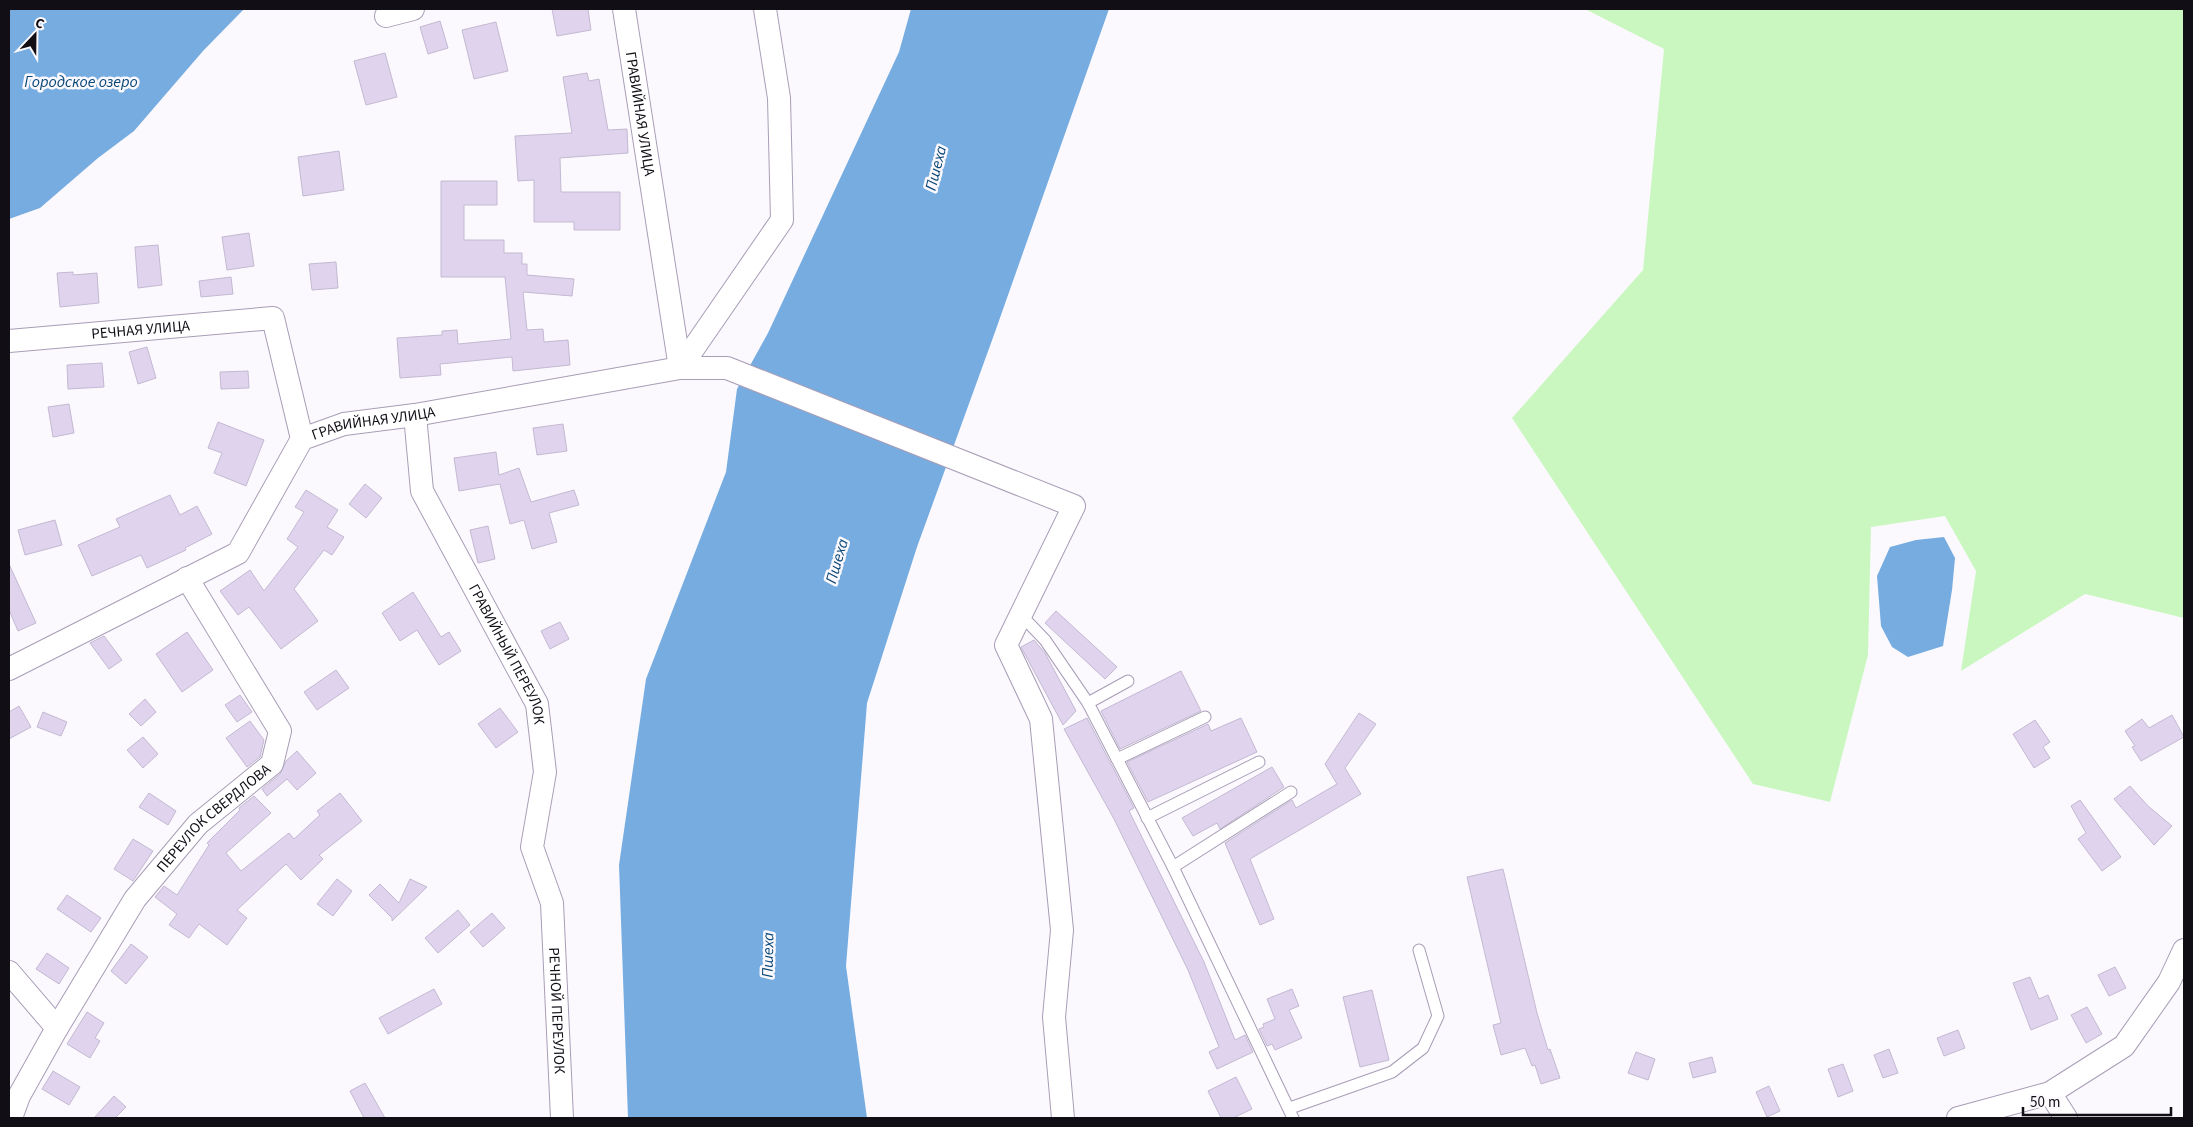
<svg xmlns="http://www.w3.org/2000/svg" width="2193" height="1127" viewBox="0 0 2193 1127" font-family="'Source Sans 3',sans-serif">
<style>
.green{fill:#caf7c0}
.water{fill:#76ace0}
.building{fill:#dfd3ed;stroke:#c4b9d2}
.lines{fill:none;stroke-linecap:round;stroke-linejoin:round}
.lane-casing{stroke:#a89db6;stroke-width:13}
.street-casing{stroke:#a89db6;stroke-width:24}
.lane{stroke:#fff;stroke-width:11}
.street{stroke:#fff;stroke-width:22}
.labels{text-anchor:middle;stroke-width:5;stroke-linejoin:round;paint-order:stroke}
.street-label{font-size:15px;fill:#120e16;stroke:#fbf9fe}
.water-label{font-size:16px;font-style:italic;fill:#094777;stroke:#fbf9fe}
</style>
<rect width="100%" height="100%" fill="#fbf9fe"/>
<polygon class="green" points="1585,9 2184,9 2184,618 2085,594 1961,671 1976,571 1945,516 1871,527 1868,655 1830,802 1753,784 1512,418 1643,270 1664,49"/>
<g class="water">
<polygon points="9,9 244,9 203,51 134,131 98,158 40,208 9,219"/>
<polygon points="911,9 1109,9 995,332 917,547 867,703 846,966 867,1118 628,1118 619,865 646,679 726,472 737,389 768,333 899,52"/>
<polygon points="1944,537 1955,558 1952,590 1943,646 1908,657 1892,647 1881,626 1877,576 1890,547 1916,540"/>
</g>
<g class="building">
<polygon points="552,9 588,9 591,30 557,36"/>
<polygon points="440,21 448,48 428,54 420,27"/>
<polygon points="496,22 508,71 474,79 462,30"/>
<polygon points="385,53 397,97 366,105 354,61"/>
<polygon points="587,73 589,81 599,79 608,130 627,129 628,153 560,158 561,192 620,192 620,230 574,230 574,222 534,222 534,180 518,181 515,136 572,133 563,77"/>
<polygon points="339,151 344,190 303,196 298,157"/>
<polygon points="441,181 497,181 497,205 464,205 464,240 504,240 504,253 522,253 522,264 527,264 527,275 574,279 572,296 523,292 527,330 543,329 544,342 568,340 570,365 513,371 512,357 440,364 441,375 400,378 397,338 442,335 442,331 457,330 458,344 511,339 505,277 441,277"/>
<polygon points="249,233 254,266 227,270 222,237"/>
<polygon points="158,245 162,285 138,288 135,247"/>
<polygon points="336,262 338,288 312,290 309,264"/>
<polygon points="73,272 73,275 97,273 99,303 60,307 57,273"/>
<polygon points="231,277 233,294 201,297 199,281"/>
<polygon points="147,347 156,378 138,384 129,352"/>
<polygon points="102,363 104,387 68,389 67,365"/>
<polygon points="248,371 249,388 221,389 220,372"/>
<polygon points="69,404 74,433 53,437 48,407"/>
<polygon points="218,422 264,440 246,486 214,473 222,453 208,448"/>
<polygon points="563,424 567,451 537,455 533,428"/>
<polygon points="496,452 499,475 519,468 531,502 574,490 579,505 549,513 557,542 532,549 524,520 510,524 500,484 459,491 454,458"/>
<polygon points="365,484 382,498 366,518 349,504"/>
<polygon points="306,490 338,510 327,527 344,537 332,555 324,550 294,589 318,621 281,649 249,607 238,615 220,591 250,570 264,591 298,547 287,539 304,512 295,507"/>
<polygon points="170,495 180,515 197,506 212,534 185,548 186,550 147,568 141,555 92,576 78,545 120,527 116,519"/>
<polygon points="55,520 62,545 25,555 18,530"/>
<polygon points="488,526 495,559 478,563 470,530"/>
<polygon points="9,564 36,623 18,631 9,610"/>
<polygon points="413,592 441,637 449,632 461,651 439,665 417,630 400,641 382,613"/>
<polygon points="1056,611 1117,667 1105,679 1045,623"/>
<polygon points="560,622 569,639 550,649 541,631"/>
<polygon points="187,632 213,670 182,692 156,654"/>
<polygon points="104,636 122,660 109,669 90,643"/>
<polygon points="1034,640 1045,653 1076,711 1063,725 1021,647"/>
<polygon points="336,670 349,688 317,710 304,692"/>
<polygon points="1181,671 1201,711 1120,749 1101,711"/>
<polygon points="240,695 252,712 237,722 225,705"/>
<polygon points="145,699 156,712 141,726 129,714"/>
<polygon points="19,706 31,727 9,739 9,712"/>
<polygon points="500,708 518,732 496,748 478,724"/>
<polygon points="43,712 67,722 61,736 37,727"/>
<polygon points="1359,713 1376,724 1345,768 1361,794 1250,859 1274,919 1260,925 1225,843 1292,800 1296,808 1337,784 1325,764"/>
<polygon points="2172,715 2184,737 2141,761 2132,747 2135,746 2125,731 2142,719 2149,728"/>
<polygon points="1087,718 1134,808 1129,811 1204,962 1235,1040 1245,1035 1253,1052 1217,1069 1209,1052 1219,1047 1188,970 1114,819 1064,729"/>
<polygon points="1241,718 1257,752 1148,802 1127,762 1208,724 1211,731"/>
<polygon points="2035,720 2050,742 2043,747 2050,758 2034,768 2013,734"/>
<polygon points="250,721 264,740 260,757 247,767 226,738"/>
<polygon points="143,737 158,754 143,768 127,750"/>
<polygon points="297,751 316,773 297,790 287,779 267,796 262,789 280,774 286,761"/>
<polygon points="1272,767 1284,787 1220,829 1217,823 1193,836 1182,818"/>
<polygon points="2130,786 2148,806 2172,826 2154,845 2114,799"/>
<polygon points="149,793 176,811 168,825 139,807"/>
<polygon points="340,793 362,821 319,855 323,859 301,880 286,864 237,910 247,918 227,945 199,924 189,938 169,925 177,914 155,897 164,886 177,895 209,845 207,843 240,810 239,808 254,796 271,813 226,853 241,871 289,833 294,839 320,815 317,811"/>
<polygon points="2080,800 2121,857 2102,871 2078,839 2086,833 2071,806"/>
<polygon points="133,839 153,851 133,881 114,869"/>
<polygon points="1503,869 1537,1013 1548,1050 1550,1049 1560,1078 1541,1084 1535,1065 1532,1066 1525,1048 1501,1055 1493,1025 1501,1023 1467,877"/>
<polygon points="337,879 352,891 333,916 317,904"/>
<polygon points="410,879 427,887 392,921 392,918 369,895 380,884 399,903"/>
<polygon points="67,895 101,918 91,932 57,909"/>
<polygon points="458,910 470,925 438,953 425,938"/>
<polygon points="492,913 505,928 483,947 470,932"/>
<polygon points="131,944 148,957 126,984 111,971"/>
<polygon points="47,953 69,968 59,984 36,969"/>
<polygon points="2115,967 2126,988 2109,996 2098,975"/>
<polygon points="2030,977 2039,999 2048,995 2058,1019 2031,1030 2013,983"/>
<polygon points="434,989 442,1004 388,1034 379,1018"/>
<polygon points="1292,989 1299,1006 1289,1010 1302,1038 1275,1050 1272,1044 1267,1046 1259,1029 1264,1027 1263,1024 1275,1019 1267,999"/>
<polygon points="1372,990 1389,1060 1360,1067 1343,997"/>
<polygon points="2087,1007 2102,1034 2086,1043 2071,1015"/>
<polygon points="87,1012 104,1023 95,1038 100,1041 90,1058 67,1044"/>
<polygon points="1958,1030 1965,1048 1944,1056 1937,1038"/>
<polygon points="1889,1049 1898,1073 1883,1078 1874,1055"/>
<polygon points="1636,1052 1655,1059 1648,1080 1628,1073"/>
<polygon points="1712,1057 1716,1072 1693,1078 1689,1063"/>
<polygon points="1843,1064 1853,1091 1838,1097 1828,1069"/>
<polygon points="53,1071 80,1087 69,1105 42,1089"/>
<polygon points="1236,1077 1252,1109 1233,1118 1221,1118 1208,1091"/>
<polygon points="365,1083 385,1118 364,1118 350,1091"/>
<polygon points="1769,1086 1780,1111 1767,1117 1756,1092"/>
<polygon points="114,1096 126,1107 115,1118 94,1118"/>
</g>
<g class="lines">
<defs>
<g id="lane">
<polyline points="1020,614 1045,640 1088,703 1173,867 1293,1118"/>
<polyline points="1088,703 1128,681"/>
<polyline points="1117,759 1205,717"/>
<polyline points="1147,818 1259,762"/>
<polyline points="1173,867 1291,792"/>
<polyline points="1290,1108 1392,1072 1423,1048 1438,1016 1419,950"/>
</g>
<g id="street">
<path id="s1" d="M624 9 680 368"/>
<polyline points="386,16 413,9"/>
<path id="s2" d="M9 341 273 318 302 439"/>
<polyline points="680,368 782,220 779,98 765,9"/>
<path id="s3" d="M415 415 422 491 537 704 545 772 532 847 552 903 562 1118"/>
<path id="s4" d="M9 669 238 553 302 439 344 424 415 415 680 368H727L1074 506 1006 645 1041 719 1062 930 1054 1017 1063 1118"/>
<polyline points="9,972 57,1028 19,1096 11,1118"/>
<path id="s5" d="M57 1028 135 899 198 824 272 764 280 731 187 578"/>
<polyline points="2050,1093 2066,1118"/>
<polyline points="1958,1118 2050,1093 2124,1046 2169,982 2184,950"/>
</g>
</defs>
<use href="#lane" class="lane-casing"/>
<use href="#street" class="street-casing"/>
<use href="#lane" class="lane"/>
<use href="#street" class="street"/>
</g>
<g class="labels">
<g class="street-label">
<text dy="5" stroke="none"><textPath href="#s1" startOffset="106">ГРАВИЙНАЯ УЛИЦА</textPath></text>
<text dy="5" stroke="none"><textPath href="#s2" startOffset="132">РЕЧНАЯ УЛИЦА</textPath></text>
<text dy="5" stroke="none"><textPath href="#s4" startOffset="461">ГРАВИЙНАЯ УЛИЦА</textPath></text>
<text dy="5" stroke="none"><textPath href="#s3" startOffset="261">ГРАВИЙНЫЙ ПЕРЕУЛОК</textPath></text>
<text dy="5" stroke="none"><textPath href="#s5" startOffset="264">ПЕРЕУЛОК СВЕРДЛОВА</textPath></text>
<text dy="5" stroke="none"><textPath href="#s3" startOffset="630">РЕЧНОЙ ПЕРЕУЛОК</textPath></text>
</g>
<g class="water-label">
<text x="81" y="87">Городское озеро</text>
<text transform="translate(935 168) rotate(-76)" y="6">Пшеха</text>
<text transform="translate(836 561) rotate(-74)" y="6">Пшеха</text>
<text transform="translate(767 955) rotate(-89)" y="6">Пшеха</text>
</g>
</g>
<rect width="2193" height="1127" fill="none" stroke="#120e16" stroke-width="20"/>
<g transform="translate(35 35) rotate(22)" stroke="#fbf9fe" stroke-width="4" paint-order="stroke">
<path d="M0-4L9 19L0 12L-9 19Z" fill="#120e16"/>
<text y="-8" font-size="14" font-weight="bold" text-anchor="middle" fill="#120e16">С</text>
</g>
<path d="M2023 1107v8h148v-8" fill="none" stroke="#120e16" stroke-width="2.5"/>
<text x="2030" y="1107" font-size="15" fill="#120e16" stroke="#fbf9fe" stroke-width="4" paint-order="stroke">50 m</text>
</svg>
